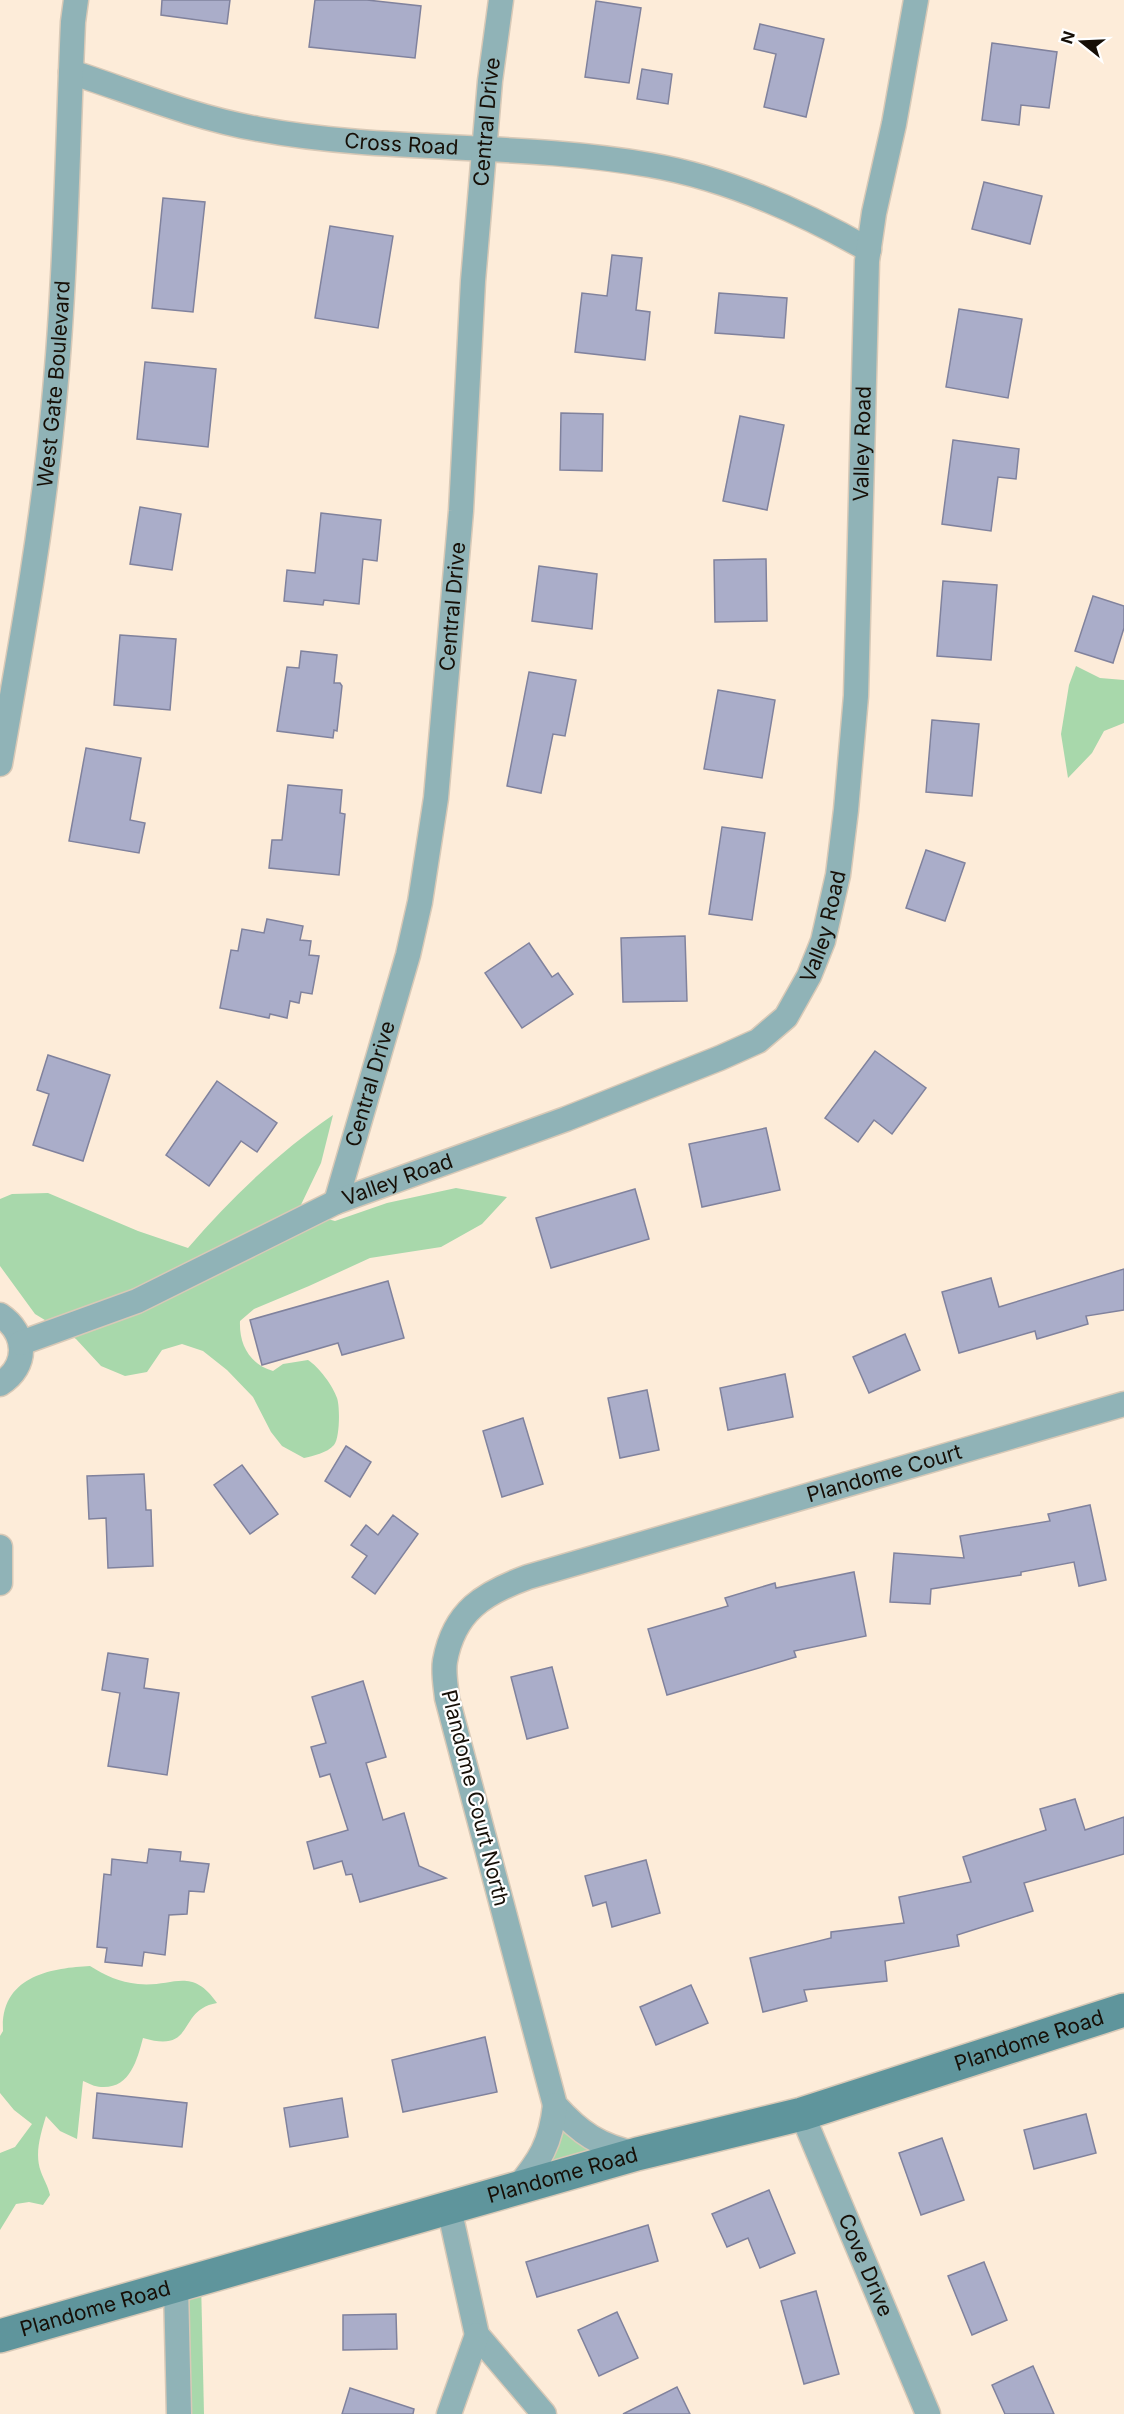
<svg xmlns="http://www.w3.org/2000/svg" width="1124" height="2414" viewBox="0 0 1124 2414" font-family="Inter,sans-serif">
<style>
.green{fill:#a8d8ab}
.building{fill:#aaadc9;stroke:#80829d;stroke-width:1.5}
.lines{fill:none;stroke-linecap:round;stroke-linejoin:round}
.minor-casing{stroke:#d8c9b7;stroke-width:27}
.secondary-casing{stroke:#d8c9b7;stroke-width:36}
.minor{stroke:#90b3b7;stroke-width:24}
.secondary{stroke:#5f959c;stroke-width:33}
.labels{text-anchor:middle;stroke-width:4.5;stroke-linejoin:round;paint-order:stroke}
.street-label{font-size:21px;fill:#160f07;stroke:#fff}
</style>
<rect width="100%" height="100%" fill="#fdecd9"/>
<g class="green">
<polygon points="1076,666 1100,678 1124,680 1124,723 1104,731 1092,753 1068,778 1061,734 1069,685"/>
<path d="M333 1115 321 1163 298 1211 335 1221 387 1203 456 1188 507 1197 482 1224 441 1247 370 1258 309 1286 254 1309 240 1321C239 1344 249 1364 273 1371L283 1364 308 1360C319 1367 333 1386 337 1398 340 1406 340 1438 334 1445 327 1453 313 1456 304 1458L282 1446 271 1432 253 1397 227 1370 203 1351 182 1344 162 1350 147 1372 125 1376 101 1366 76 1339 35 1314 0 1266V1199L12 1194 48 1193 138 1231 188 1248C231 1198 279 1152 333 1115Z"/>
<path d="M90 1966C106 1976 119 1982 138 1984 172 1988 191 1965 217 2003 176 2010 197 2054 143 2038 137 2060 130 2089 101 2087 95 2087 88 2083 83 2081L77 2139 60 2131 46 2116C41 2133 34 2154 41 2172 44 2180 48 2186 50 2195L43 2205 29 2202 16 2204 0 2230V2153L15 2147 32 2124 14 2110 0 2093V2036L3 2031C0 1975 53 1968 90 1966Z"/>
<polygon points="555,2107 614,2149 532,2170"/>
<polygon points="201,2280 204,2414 179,2414 176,2287"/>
</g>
<g class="building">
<polygon points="162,0 230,0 227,24 161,15"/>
<polygon points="315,0 367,0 421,6 415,58 309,47"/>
<polygon points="596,1 641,8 629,83 585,77"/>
<polygon points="760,24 824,39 806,117 764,107 776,54 754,49"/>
<polygon points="992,43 1057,52 1049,108 1021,105 1019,125 982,120"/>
<polygon points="642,69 672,74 668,104 637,99"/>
<polygon points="984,182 1042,196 1030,244 972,229"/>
<polygon points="163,198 205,202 193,312 152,308"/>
<polygon points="330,226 393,236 378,328 315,318"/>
<polygon points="612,255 642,258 636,310 650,312 645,360 575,352 582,293 607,296"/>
<polygon points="719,293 787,298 784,338 715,333"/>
<polygon points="959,309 1022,319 1008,398 946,387"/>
<polygon points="145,362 216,369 208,447 137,439"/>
<polygon points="561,413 603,414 602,471 560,470"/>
<polygon points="740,416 784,425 767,510 723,501"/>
<polygon points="953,440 1019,449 1016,479 998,477 991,531 942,524"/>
<polygon points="140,507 181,514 172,570 130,564"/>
<polygon points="321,513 381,520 377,561 363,559 359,604 324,600 323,605 284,601 287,570 315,573"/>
<polygon points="766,559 767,621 715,622 714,560"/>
<polygon points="539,566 597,574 592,629 532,621"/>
<polygon points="943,581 997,585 991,660 937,656"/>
<polygon points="1093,596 1124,606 1124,628 1113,663 1075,651"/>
<polygon points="120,635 176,639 170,710 114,705"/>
<polygon points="301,651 337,655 334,683 340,683 342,686 337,731 334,730 333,738 277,731 287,667 299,668"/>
<polygon points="529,672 576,680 565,736 553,734 541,793 507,786"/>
<polygon points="718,690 775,700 762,778 704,769"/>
<polygon points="932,720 979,724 972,796 926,792"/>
<polygon points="86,748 141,758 130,820 145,823 139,853 69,841"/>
<polygon points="288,785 342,790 340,813 345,814 339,875 269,868 272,840 282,840"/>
<polygon points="722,827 765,833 752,920 709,914"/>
<polygon points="926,850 965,863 945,921 906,908"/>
<polygon points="267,919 303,926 300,940 311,941 309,955 319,956 312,994 301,992 299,1003 290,1001 287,1018 270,1014 269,1018 220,1008 231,950 238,951 242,929 264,933"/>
<polygon points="685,936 687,1001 623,1002 621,938"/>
<polygon points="529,943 552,977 558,973 573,994 522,1028 485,973"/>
<polygon points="875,1051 926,1088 892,1134 874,1120 858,1142 825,1118"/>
<polygon points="48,1055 110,1075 83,1161 33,1145 49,1094 37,1090"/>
<polygon points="217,1081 277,1123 257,1152 241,1141 209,1186 166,1155"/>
<polygon points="766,1128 780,1190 702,1207 689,1144"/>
<polygon points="635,1189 649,1239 551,1268 536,1218"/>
<polygon points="1124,1269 1124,1310 1086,1316 1088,1324 1037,1339 1035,1331 959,1353 942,1292 991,1278 999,1307"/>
<polygon points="388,1281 404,1338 342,1355 338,1343 262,1365 250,1320"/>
<polygon points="905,1334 920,1370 869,1393 853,1357"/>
<polygon points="785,1374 793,1417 728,1430 720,1388"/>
<polygon points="647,1390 659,1450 620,1458 608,1398"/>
<polygon points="523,1418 543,1484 502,1497 483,1431"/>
<polygon points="346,1446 371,1462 350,1497 325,1481"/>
<polygon points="242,1465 278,1514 250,1534 214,1485"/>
<polygon points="144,1474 146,1510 151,1510 153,1566 108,1568 106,1518 89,1519 87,1476"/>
<polygon points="1090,1505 1106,1580 1079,1586 1074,1562 1021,1572 1021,1575 931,1589 930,1604 890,1602 894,1553 964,1558 960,1536 1050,1521 1048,1514"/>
<polygon points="393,1515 418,1534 375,1594 352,1577 367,1556 351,1545 366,1525 378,1535"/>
<polygon points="854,1572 866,1636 794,1651 796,1657 667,1695 648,1629 728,1606 725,1598 775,1583 776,1588"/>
<polygon points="108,1653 148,1659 144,1688 179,1693 167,1775 108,1766 120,1693 102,1690"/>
<polygon points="552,1667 568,1728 527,1739 511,1677"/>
<polygon points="363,1681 386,1757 366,1763 383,1820 404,1813 419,1866 446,1878 360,1902 352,1874 346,1875 342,1861 314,1869 307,1842 348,1830 330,1774 320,1777 311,1747 326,1743 312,1697"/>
<polygon points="1075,1799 1085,1830 1124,1817 1124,1854 1024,1883 1033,1911 957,1935 959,1946 885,1961 887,1981 804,1990 807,2001 763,2012 750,1958 831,1938 831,1932 904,1923 899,1897 971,1882 963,1857 1046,1830 1040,1809"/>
<polygon points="149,1849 181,1852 180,1861 209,1864 204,1892 189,1891 187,1914 169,1915 165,1955 144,1952 142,1966 105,1962 107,1948 97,1947 104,1874 111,1875 112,1859 147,1863"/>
<polygon points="646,1860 660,1913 612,1927 606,1902 593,1906 585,1876"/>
<polygon points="691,1985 708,2023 656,2045 640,2007"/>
<polygon points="485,2037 497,2092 403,2112 392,2060"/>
<polygon points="97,2093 187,2103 182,2147 93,2138"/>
<polygon points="342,2098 348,2137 290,2147 284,2108"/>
<polygon points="1086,2114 1096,2153 1034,2169 1024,2130"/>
<polygon points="942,2138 964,2200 921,2215 899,2153"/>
<polygon points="769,2190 795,2253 760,2268 748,2238 727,2247 712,2214"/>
<polygon points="648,2225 658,2261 537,2297 526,2262"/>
<polygon points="984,2262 1007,2320 972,2335 948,2276"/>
<polygon points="816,2291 839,2374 804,2384 781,2301"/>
<polygon points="617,2312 638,2358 599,2376 578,2330"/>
<polygon points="396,2314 397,2349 343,2350 343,2315"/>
<polygon points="1033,2366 1054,2414 1005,2414 992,2385"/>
<polygon points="677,2387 690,2414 623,2414"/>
<polygon points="350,2388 414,2409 413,2414 342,2414"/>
</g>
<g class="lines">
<defs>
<g id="minor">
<path id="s1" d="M71 72C132 92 195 118 258 129 387 153 520 142 650 165 726 178 802 212 869 250"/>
<path id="s2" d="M0 764C20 650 41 537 52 422 66 289 67 155 73 22L76 0"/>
<path id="s3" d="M336 1202 408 955 420 902 436 798 461 511 473 281 490 81 501 0"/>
<path d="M0 1315C27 1333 29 1366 0 1384"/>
<path id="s4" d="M21 1343 137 1301 336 1202 566 1119 720 1058 758 1041 786 1017 809 976 823 941 838 875 846 810 856 696 867 261 874 213 894 124 916 0"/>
<polyline points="0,1547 0,1583"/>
<path id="s5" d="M802 2114 928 2414"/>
<path id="s6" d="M637 2154C599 2146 580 2133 555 2105L447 1698C446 1687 443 1673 445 1661 454 1611 484 1593 528 1577L1124 1404"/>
<path d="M515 2190C540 2161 551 2143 555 2105"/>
<polyline points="449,2208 477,2335 544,2414"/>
<polyline points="176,2287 179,2414"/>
<polyline points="449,2414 477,2335"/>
</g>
<g id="secondary">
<path id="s7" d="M0 2336 637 2154 802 2114 1124 2010"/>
</g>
</defs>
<use href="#minor" class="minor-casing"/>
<use href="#secondary" class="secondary-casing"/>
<use href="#minor" class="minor"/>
<use href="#secondary" class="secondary"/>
</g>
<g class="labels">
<g class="street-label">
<text dy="7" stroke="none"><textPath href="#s3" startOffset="1095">Central Drive</textPath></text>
<text dy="7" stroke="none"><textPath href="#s1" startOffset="340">Cross Road</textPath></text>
<text dy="7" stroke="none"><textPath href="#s2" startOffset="384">West Gate Boulevard</textPath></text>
<text dy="7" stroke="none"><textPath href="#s4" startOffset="1419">Valley Road</textPath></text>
<text dy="7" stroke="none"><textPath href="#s3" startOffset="609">Central Drive</textPath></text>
<text dy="7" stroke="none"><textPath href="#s4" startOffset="933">Valley Road</textPath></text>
<text dy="7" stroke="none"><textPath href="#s3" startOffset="123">Central Drive</textPath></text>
<text dy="7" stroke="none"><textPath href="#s4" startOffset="411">Valley Road</textPath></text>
<text dy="7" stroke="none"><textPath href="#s6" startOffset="1052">Plandome Court</textPath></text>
<text transform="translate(475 1798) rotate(76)" y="7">Plandome Court North</text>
<text dy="7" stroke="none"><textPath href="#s7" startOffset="1071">Plandome Road</textPath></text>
<text dy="7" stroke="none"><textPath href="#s7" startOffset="585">Plandome Road</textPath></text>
<text dy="7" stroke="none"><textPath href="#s5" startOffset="164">Cove Drive</textPath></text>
<text dy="7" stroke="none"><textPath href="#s7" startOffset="99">Plandome Road</textPath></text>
</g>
</g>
<g transform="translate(1082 42) rotate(288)" stroke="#ffffff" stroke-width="4.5" paint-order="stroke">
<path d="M0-4.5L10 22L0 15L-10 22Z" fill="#160f07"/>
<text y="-9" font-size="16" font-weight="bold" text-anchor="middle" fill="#160f07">N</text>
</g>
</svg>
